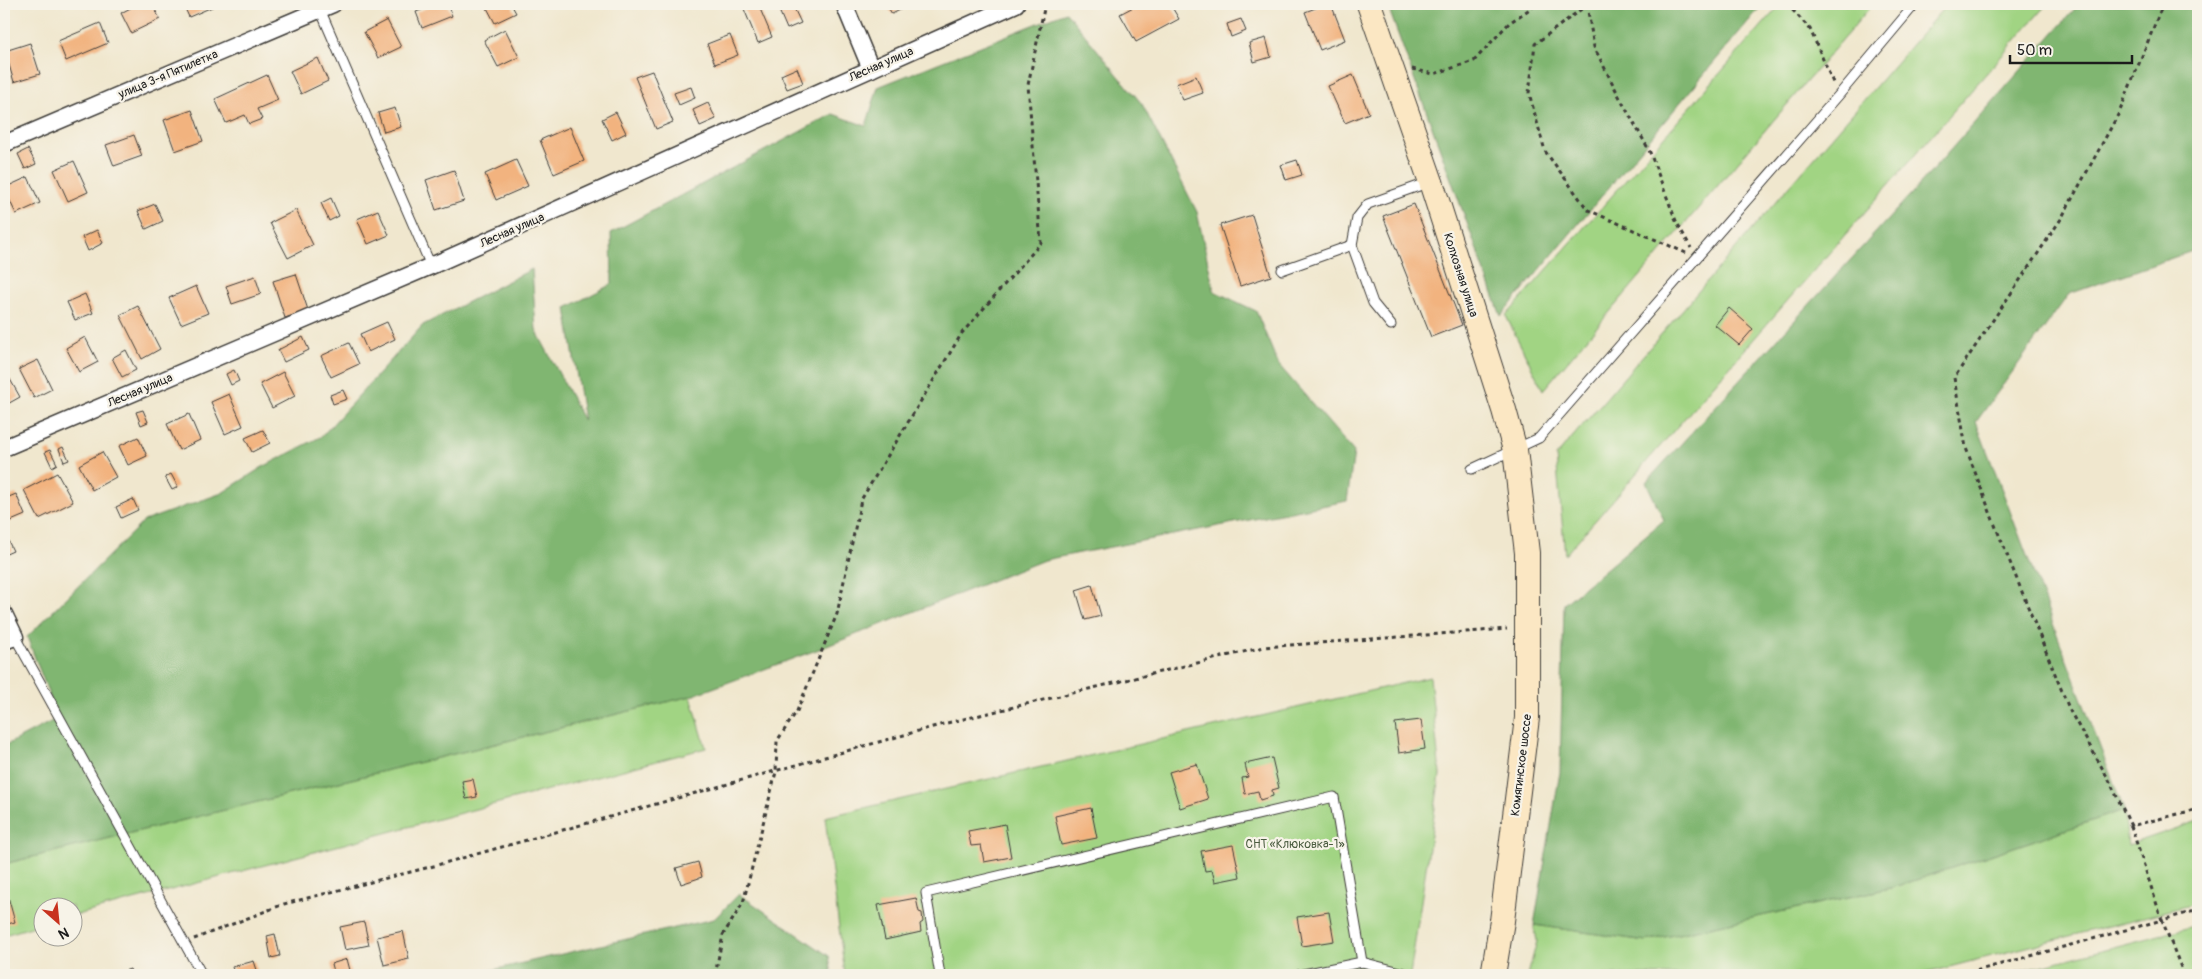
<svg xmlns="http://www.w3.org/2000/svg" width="2202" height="979" viewBox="0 0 2202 979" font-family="Pangolin,sans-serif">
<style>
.green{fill:#a1d483;stroke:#5e7850}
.forest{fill:#80b671;stroke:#4e6946}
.building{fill:#f2b37f}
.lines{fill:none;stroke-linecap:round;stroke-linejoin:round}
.lane-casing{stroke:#3c3a37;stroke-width:11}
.street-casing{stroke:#3c3a37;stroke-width:19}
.secondary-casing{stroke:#3c3a37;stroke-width:26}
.path{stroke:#3c3a37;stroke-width:3;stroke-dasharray:4 4;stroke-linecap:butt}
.lane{stroke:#fff;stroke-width:9}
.street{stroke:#fff;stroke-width:16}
.secondary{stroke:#fbe7c3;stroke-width:24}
.labels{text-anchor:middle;stroke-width:4.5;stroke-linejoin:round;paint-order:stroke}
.street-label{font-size:12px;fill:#1c1c1c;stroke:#f7f3e8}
.park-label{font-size:12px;fill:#4b5c40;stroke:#f7f3e8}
</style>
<rect width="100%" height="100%" fill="#f7f3e8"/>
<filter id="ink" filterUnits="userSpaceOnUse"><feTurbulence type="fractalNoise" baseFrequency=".02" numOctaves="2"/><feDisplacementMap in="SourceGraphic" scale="10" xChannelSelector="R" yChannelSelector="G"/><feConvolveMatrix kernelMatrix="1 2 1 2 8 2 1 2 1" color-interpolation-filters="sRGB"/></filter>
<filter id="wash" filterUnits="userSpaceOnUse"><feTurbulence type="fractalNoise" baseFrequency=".0096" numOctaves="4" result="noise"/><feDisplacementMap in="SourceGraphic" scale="20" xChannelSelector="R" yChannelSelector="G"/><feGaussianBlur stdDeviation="1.12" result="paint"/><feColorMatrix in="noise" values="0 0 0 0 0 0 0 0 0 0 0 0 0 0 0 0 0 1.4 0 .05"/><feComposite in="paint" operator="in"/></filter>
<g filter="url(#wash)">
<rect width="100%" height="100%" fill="#f0e7ce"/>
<g class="green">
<polygon points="1781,4 1873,4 1543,390 1506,316"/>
<polygon points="1947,4 2047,4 1565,555 1556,456"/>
<polygon points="1430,677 1440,775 1410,975 845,975 825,817"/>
<polygon points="691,696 706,748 73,916 72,906 42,906 42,924 4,935 4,864"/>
<polygon points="2124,810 2128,845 2198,821 2198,903 1918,975 1528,975 1537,941 1534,925 1646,941 1895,887"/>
<polygon points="2198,925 2198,975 2006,975"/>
</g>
<g class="forest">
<polygon points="1387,4 1763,4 1501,316"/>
<polygon points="2079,4 2198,4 2198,249 2069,294 1976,422 2124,810 1895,887 1646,941 1534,925 1560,772 1564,604 1664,520 1646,482 1923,181"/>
<polygon points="1066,12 1142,104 1197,212 1214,291 1256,311 1278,364 1354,452 1347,501 1044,560 822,648 691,696 4,864 4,746 58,718 27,637 144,521 222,493 261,468 322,436 423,325 532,269 536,330 584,421 566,308 612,284 611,233 833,114 866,126 878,87"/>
<polygon points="739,894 829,956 832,975 471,975 714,919"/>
</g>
<g id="blocks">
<g class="building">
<polygon points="138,4 152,4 160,19 131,33 121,13"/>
<polygon points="183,4 219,4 189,17"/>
<polygon points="437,4 447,4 452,16 422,28 416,12"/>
<polygon points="485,4 511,4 516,13 495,23"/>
<polygon points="742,4 758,4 772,37 758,43"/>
<polygon points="787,4 792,4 801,23 787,29 778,8"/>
<polygon points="886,4 912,4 892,14"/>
<polygon points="1139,4 1170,4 1179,19 1136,42 1120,14"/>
<polygon points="1326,4 1331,4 1345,40 1320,50 1305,12"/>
<polygon points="1241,19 1246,31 1231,37 1227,24"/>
<polygon points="387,20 401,47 378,58 364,32"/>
<polygon points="100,23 108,43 66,61 58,41"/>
<polygon points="505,29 519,57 498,67 484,40"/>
<polygon points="730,35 738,55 715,64 707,44"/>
<polygon points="1266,38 1271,57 1254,62 1249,43"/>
<polygon points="30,43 40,74 14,82 5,51"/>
<polygon points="318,58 328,81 301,94 290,71"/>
<polygon points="797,68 803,83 787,89 781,75"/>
<polygon points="652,71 673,122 656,129 635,77"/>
<polygon points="267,75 278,100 257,109 262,119 249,124 245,115 226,123 215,99"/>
<polygon points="1353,75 1369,113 1345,123 1328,86"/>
<polygon points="1196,76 1203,93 1183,100 1176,84"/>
<polygon points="691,87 695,98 679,105 674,93"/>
<polygon points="708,103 716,119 700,126 693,110"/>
<polygon points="395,108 401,127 384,132 378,113"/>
<polygon points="192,110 203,141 175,151 164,120"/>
<polygon points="616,112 626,133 612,140 602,119"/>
<polygon points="570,127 584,161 554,174 540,140"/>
<polygon points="134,135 142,156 114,166 106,145"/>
<polygon points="28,149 36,164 25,169 18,154"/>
<polygon points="516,160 528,186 496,200 485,174"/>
<polygon points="1297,160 1302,175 1286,180 1281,165"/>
<polygon points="74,161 88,192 68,201 54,170"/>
<polygon points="454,170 464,201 436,210 426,180"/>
<polygon points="28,177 40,203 16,214 4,188"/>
<polygon points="331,198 339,216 329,221 321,203"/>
<polygon points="155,204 163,221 146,229 138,211"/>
<polygon points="1414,204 1462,325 1431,337 1383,216"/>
<polygon points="296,210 313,245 288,258 270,223"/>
<polygon points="378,210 389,235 368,244 357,219"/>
<polygon points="1252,215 1271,276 1240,286 1220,225"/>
<polygon points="97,230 103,243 88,251 82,237"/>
<polygon points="296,274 308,310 285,318 273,281"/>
<polygon points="255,276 261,294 232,304 226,286"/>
<polygon points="196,286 208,313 181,324 169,298"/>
<polygon points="85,294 93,313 75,320 67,302"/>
<polygon points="138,306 160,349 142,359 120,315"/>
<polygon points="1729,308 1753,329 1739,345 1715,325"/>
<polygon points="387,322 395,339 368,352 360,334"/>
<polygon points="85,337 98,362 79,372 66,348"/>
<polygon points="303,337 309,350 284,362 278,350"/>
<polygon points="349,343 359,364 331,377 321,356"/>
<polygon points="126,350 136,370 122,377 112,358"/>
<polygon points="38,360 52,389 34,398 19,369"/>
<polygon points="234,370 239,381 231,385 226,374"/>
<polygon points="283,372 295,396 272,408 260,384"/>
<polygon points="7,374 20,397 4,406 4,376"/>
<polygon points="343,390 347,399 333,404 330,395"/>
<polygon points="229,394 243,426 225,434 211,402"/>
<polygon points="143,410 148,422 141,425 136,412"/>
<polygon points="189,414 200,440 179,450 167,424"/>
<polygon points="263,430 270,443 252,452 245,438"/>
<polygon points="138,437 147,456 128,465 119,446"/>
<polygon points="63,447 69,460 64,462 59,449"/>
<polygon points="50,450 57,464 52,467 45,452"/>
<polygon points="102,452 116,477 92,490 79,465"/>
<polygon points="57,473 73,502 39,519 24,490"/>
<polygon points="171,474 178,487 172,490 165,477"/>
<polygon points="16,494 25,515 4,524 4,499"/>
<polygon points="133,499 138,510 121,518 116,507"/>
<polygon points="4,532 13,551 4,555"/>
<polygon points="1092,585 1101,616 1085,620 1076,590"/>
<polygon points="1421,720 1425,749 1399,753 1395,723"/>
<polygon points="1272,758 1279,788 1272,790 1273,796 1260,800 1258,791 1245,794 1242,778 1248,777 1245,764"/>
<polygon points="1197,764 1208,799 1180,808 1169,772"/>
<polygon points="473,779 477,797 466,799 462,781"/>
<polygon points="1091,808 1097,838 1061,845 1055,816"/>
<polygon points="1005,824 1011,857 984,862 981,845 971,846 968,831"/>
<polygon points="1233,845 1240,877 1215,882 1212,870 1205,871 1201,851"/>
<polygon points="698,862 702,877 681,884 676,868"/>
<polygon points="7,893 15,922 4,925 4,894"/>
<polygon points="916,898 919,912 922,913 923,922 920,924 921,932 885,940 878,905"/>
<polygon points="1329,912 1334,941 1302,946 1297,917"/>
<polygon points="364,922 369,945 345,950 340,927"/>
<polygon points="403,931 409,959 384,965 377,937"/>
<polygon points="275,934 280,956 271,958 267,936"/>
<polygon points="347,959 351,974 334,975 331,964"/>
<polygon points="254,961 258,973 235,975 232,967"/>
<polygon points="130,969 132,975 122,975 121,972"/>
</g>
</g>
</g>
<g filter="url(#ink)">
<use href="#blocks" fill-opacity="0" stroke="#3c3a37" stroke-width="1"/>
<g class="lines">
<defs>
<g id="lane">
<polyline points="319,7 431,266"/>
<polyline points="1282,270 1352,245"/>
<polyline points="1391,325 1373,303 1352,245 1357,218 1368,204 1430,182"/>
<polyline points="1472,469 1539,438 1838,96 1915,4"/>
<polyline points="15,637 202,975"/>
<polyline points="940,975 926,893 1334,797 1362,962"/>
<polyline points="1299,975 1362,962 1412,975"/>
</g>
<g id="street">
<polyline points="844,4 871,69"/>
<polyline points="4,144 333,4"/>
<polyline points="4,448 431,266 1016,4"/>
<polyline points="4,614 15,637 4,641"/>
</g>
<polyline id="secondary" points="1369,4 1431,182 1504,410 1515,450 1527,553 1527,718 1502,921 1493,975"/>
</defs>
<use href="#lane" class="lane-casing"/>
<use href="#street" class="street-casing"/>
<use href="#secondary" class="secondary-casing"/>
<g class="path">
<polyline points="1588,4 1535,44 1529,93 1545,151 1588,210 1686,253"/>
<polyline points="1787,4 1810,29 1834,85"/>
<polyline points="1587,5 1594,47 1621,100 1649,150 1676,221 1691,248"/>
<polyline points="1412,69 1434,74 1474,61 1509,23 1537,4"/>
<polyline points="2131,826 2109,780 2070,711 1993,520 1966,448 1954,378 2061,219 2119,113 2163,4"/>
<polyline points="194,939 284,904 430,867 947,723 1264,647 1507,629"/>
<polyline points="715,975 723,935 743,903 776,772 777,741 797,711 837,614 861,500 962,333 1041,243 1028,85 1045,4"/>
<polyline points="1961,975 2162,920 2131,826 2198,809"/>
<polyline points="2184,975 2162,920 2198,910"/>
</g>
<use href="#lane" class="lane"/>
<use href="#street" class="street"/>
<use href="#secondary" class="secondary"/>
</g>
</g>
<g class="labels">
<g class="street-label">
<text transform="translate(881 64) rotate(-24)" y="4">Лесная улица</text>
<text transform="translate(168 74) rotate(-23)" y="4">улица 3-я Пятилетка</text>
<text transform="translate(512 230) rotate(-24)" y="4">Лесная улица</text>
<text transform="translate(1461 275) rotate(72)" y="4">Колхозная улица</text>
<text transform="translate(140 390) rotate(-23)" y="4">Лесная улица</text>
<text transform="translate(1521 765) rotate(-83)" y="4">Комягинское шоссе</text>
</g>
<g class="park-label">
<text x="1295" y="848">СНТ «Клюковка-1»</text>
</g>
</g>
<rect width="2202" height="979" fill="none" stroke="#f7f3e8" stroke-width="20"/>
<g transform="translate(58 922) rotate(153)"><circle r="24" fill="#f7f3e8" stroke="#9f9d96"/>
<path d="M0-4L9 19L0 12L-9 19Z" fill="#c8321e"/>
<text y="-8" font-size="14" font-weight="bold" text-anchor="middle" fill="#1c1c1c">N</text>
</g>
<path d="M2010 55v8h122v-8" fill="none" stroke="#1c1c1c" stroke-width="2.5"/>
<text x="2017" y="55" font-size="15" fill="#1c1c1c" stroke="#f7f3e8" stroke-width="4" paint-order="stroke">50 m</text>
</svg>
